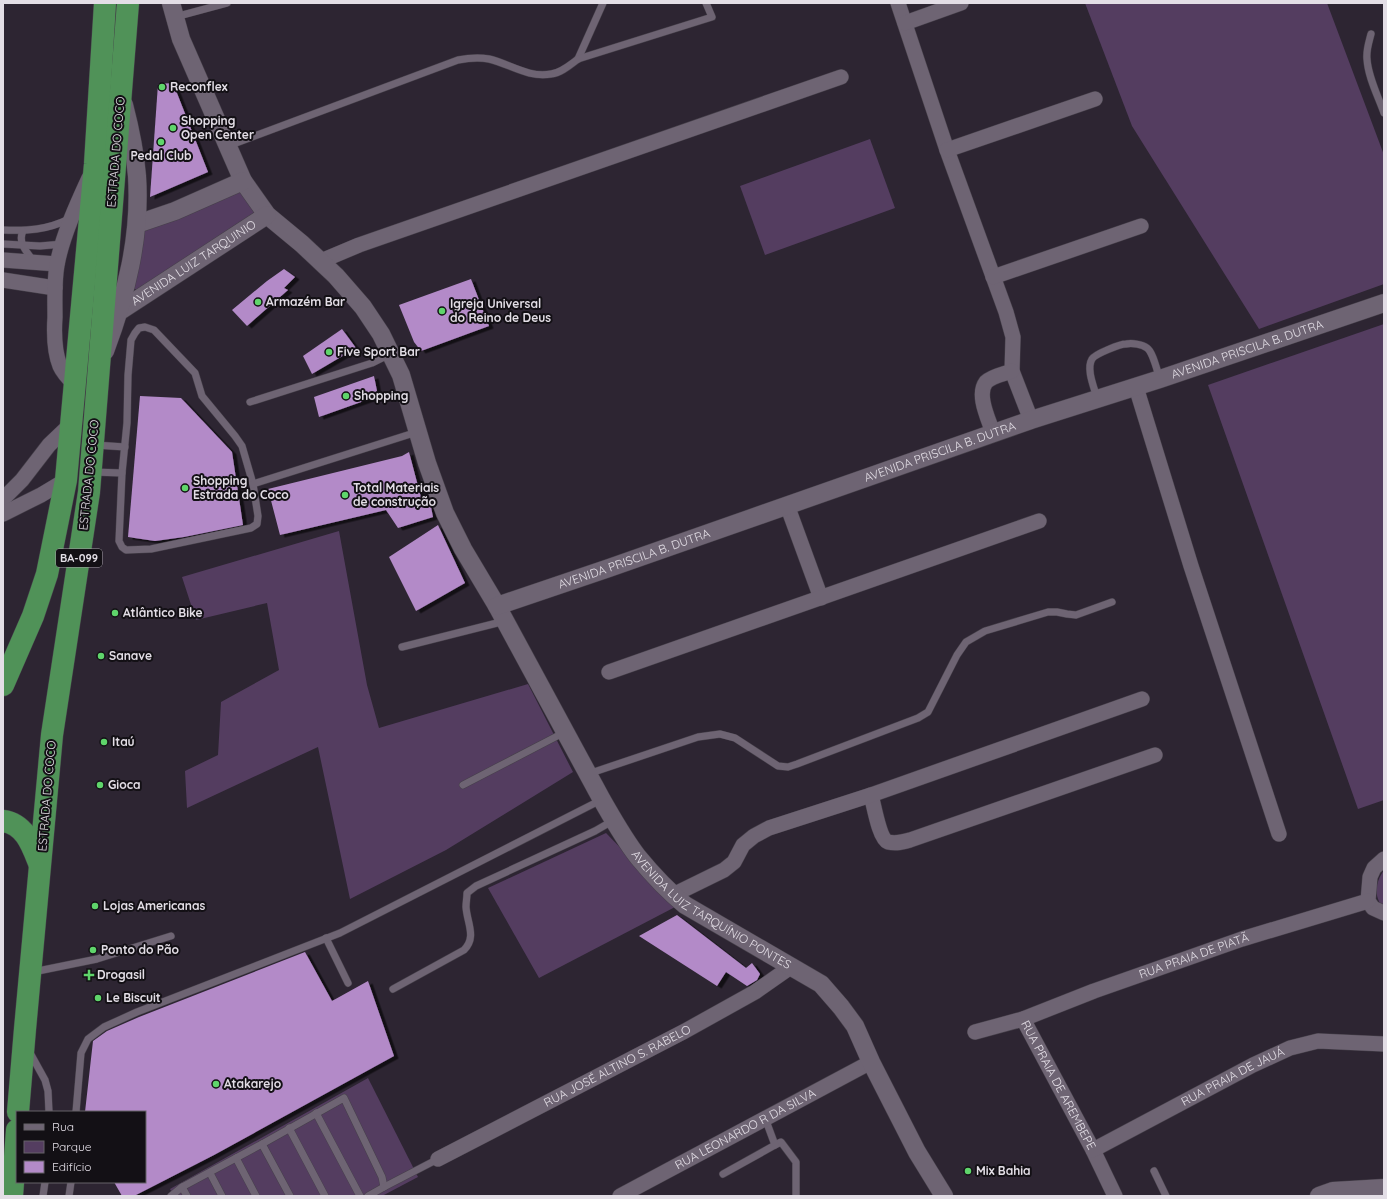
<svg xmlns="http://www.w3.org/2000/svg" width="1387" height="1199" viewBox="0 0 1387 1199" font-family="Quicksand,sans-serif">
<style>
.green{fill:#543d60}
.building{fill:#b38ac8;filter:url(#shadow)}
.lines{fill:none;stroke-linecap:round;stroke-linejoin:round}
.service-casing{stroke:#46404a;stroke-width:8}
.minor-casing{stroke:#46404a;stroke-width:16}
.tertiary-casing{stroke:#46404a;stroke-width:19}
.trunk-casing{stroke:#46404a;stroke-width:23}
.service{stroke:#6e6473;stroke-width:7}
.minor{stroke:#6e6473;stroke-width:15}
.tertiary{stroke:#6e6473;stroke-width:18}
.trunk{stroke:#509258;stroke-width:22}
.poi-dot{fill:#5fd56b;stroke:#131015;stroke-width:1.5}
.labels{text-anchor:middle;stroke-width:4;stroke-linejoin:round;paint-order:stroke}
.shield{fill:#131015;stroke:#a5a0a7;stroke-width:1}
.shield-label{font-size:11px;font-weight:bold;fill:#e3dee6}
.poi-label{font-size:12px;font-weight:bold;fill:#e3dee6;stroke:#131015;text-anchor:start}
.street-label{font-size:12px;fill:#e3dee6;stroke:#131015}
</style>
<defs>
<filter id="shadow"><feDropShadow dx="4.5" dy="2.5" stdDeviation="0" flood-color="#0009"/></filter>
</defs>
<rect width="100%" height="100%" fill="#2d2532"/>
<g class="green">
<polygon points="1085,3 1327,3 1384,155 1384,284 1259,329 1132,126"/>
<polygon points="870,139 895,208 765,255 740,186"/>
<polygon points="242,188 259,215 140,292 132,287 144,230"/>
<polygon points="1384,324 1384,800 1358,809 1208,385"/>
<polygon points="339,531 367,685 379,728 528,684 573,772 446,850 350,899 318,747 187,808 185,771 218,755 221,702 279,670 267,603 196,620 182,577"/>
<polygon points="606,833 677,906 539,978 488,888"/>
<path d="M1384 870V909C1373 896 1375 883 1384 870Z"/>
<polygon points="368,1078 418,1177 382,1196 174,1196 170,1189"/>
</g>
<g class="building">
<polygon points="173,83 208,172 150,197 158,84"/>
<polygon points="284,269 295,277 284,288 288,290 247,326 232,310 267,281"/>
<polygon points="471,279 489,326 421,351 414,342 399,305"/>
<polygon points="342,329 356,348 312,374 303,356"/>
<polygon points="374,376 378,396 319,417 314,397"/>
<polygon points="140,396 181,398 232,452 243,525 184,537 155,541 128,537"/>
<polygon points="409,452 423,505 430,502 433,517 398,528 386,510 280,535 268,489 402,456"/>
<polygon points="438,525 465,583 416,611 389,557"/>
<polygon points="677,915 746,968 752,963 760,974 757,980 747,986 726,972 717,986 639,936"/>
<polygon points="305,952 332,1001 368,981 394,1056 214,1155 134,1196 122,1196 114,1182 145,1182 145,1112 85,1112 93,1041 107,1031 139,1017"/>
</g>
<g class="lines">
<defs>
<g id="service">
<polyline points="175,17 227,3"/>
<path d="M1371 34C1369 42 1366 50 1367 59 1368 77 1378 96 1384 113"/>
<polyline points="578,59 603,3"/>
<path d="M228 146 458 60C468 58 479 57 489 59 510 64 528 78 551 74 561 73 570 65 578 59L712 17 706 3"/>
<path d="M3 230C27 231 47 230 69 219"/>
<path d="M23 231C17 243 28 253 34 262"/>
<polyline points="3,244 40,246 63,244"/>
<polygon points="145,327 154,330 195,373 202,396 235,436 242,446 253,484 258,516 257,524 251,528 151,549 126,550 122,547 119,541 122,473 127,423 128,375 131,340 135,333 139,328"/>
<path d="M1097 398C1094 387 1086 369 1092 359 1095 354 1120 344 1126 344 1132 343 1142 344 1147 348 1153 352 1157 371 1160 379"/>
<polyline points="250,402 372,363 390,354"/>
<polyline points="95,445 125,447"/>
<polyline points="93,472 122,473"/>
<polyline points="253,484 417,432"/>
<polyline points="402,647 505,621"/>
<polyline points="588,774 698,737 720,734 735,738 778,766 788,767 797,764 918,718 928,712 957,655 966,642 985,631 1048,612 1057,612 1067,614 1076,615 1112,602"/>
<polyline points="463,785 565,732"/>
<polyline points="326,938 348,983"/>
<polyline points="33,972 97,959 171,936"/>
<path d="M393 989 464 950C477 937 467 923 466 907 466 902 467 898 467 893L476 886 595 831 614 820"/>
<polyline points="29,1051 45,1080 48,1091 49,1112"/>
<polyline points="76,1112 81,1053 88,1039 104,1027 137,1012 340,933 601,800"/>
<polyline points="316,1113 360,1196"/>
<polyline points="289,1128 325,1196"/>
<polyline points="262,1144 344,1098 382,1177 384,1187 368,1196"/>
<polyline points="775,1145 781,1142 796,1162 796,1196"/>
<polyline points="236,1158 256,1196"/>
<polyline points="1154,1171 1166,1196"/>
<polyline points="210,1173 222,1196"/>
<polyline points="723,1174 775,1145 765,1118"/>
<polyline points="182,1187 187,1196"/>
<polyline points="384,1187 438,1159"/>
<polyline points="43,1196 45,1182"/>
<polyline points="69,1196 71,1182"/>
<polyline points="171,1196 182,1187 262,1144 290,1196"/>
</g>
<g id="minor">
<polyline points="898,3 947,150 1006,312 1013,337 1012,371 1031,420"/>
<polyline points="905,23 961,3"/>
<polyline points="947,150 1095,99"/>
<polyline points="3,260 57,264"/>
<polyline points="321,261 359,245 841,77"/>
<polyline points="993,277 1141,226"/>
<polyline points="3,280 55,288"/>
<path d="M75 385C69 379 63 373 60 366 54 351 54 332 55 317 55 300 54 282 57 265 62 237 77 204 89 178"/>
<polyline points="1136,387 1191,566 1279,834"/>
<path d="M993 433C989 420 976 395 986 382 992 376 1004 374 1012 371"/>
<polyline points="3,499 22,480 49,445 71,424"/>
<polyline points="787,505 821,598"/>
<polyline points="3,514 41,495 66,480"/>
<polyline points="609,672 1039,521"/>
<path d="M871 795C874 805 879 838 888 842 896 844 903 842 910 840L1155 755"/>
<polyline points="1384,859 1374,868 1370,877 1368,901 1373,908 1384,913"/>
<polyline points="673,895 724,870 734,862 743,845 754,836 769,828 871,795 1142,699"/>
<path id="s1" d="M1023 1019 1093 1150 1115 1196"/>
<path id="s2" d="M975 1032 1023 1019 1094 991 1242 939 1368 901"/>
<path id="s3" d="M1093 1150 1253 1065 1290 1048 1318 1041 1384 1044"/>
<path id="s4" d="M438 1159 685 1031 755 992 792 966"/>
<path id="s5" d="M620 1196 871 1062"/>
</g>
<g id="tertiary">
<path id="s6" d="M171 3 181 39 243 181 267 215 302 244 336 276 363 307 381 334 401 375 427 463 445 513 463 549 497 606 602 800C613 819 624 839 638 857 652 874 668 891 685 905L821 984 841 1007 855 1026 871 1062 917 1152 944 1196"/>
<polyline points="137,224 175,211 243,181"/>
<path id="s7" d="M120 311 267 215"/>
<path d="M105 351C126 295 141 237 137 176 135 152 130 128 124 105"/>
<path id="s8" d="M497 606 609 568 1031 420 1160 379 1384 303"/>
<polyline points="1319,1196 1333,1191 1384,1188"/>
</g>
<g id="trunk">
<polyline points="3,685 33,616 47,574 66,480 95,164 105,3"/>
<path d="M3 821C25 824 32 845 39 863"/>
<polyline points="18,1112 25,1029 52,735 89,492 128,3"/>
<polyline points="12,1196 17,1130"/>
</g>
</defs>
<use href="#service" class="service-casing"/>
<use href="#minor" class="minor-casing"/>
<use href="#tertiary" class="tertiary-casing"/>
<use href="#trunk" class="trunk-casing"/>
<use href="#service" class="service"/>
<use href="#minor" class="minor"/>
<use href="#tertiary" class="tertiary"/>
<use href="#trunk" class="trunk"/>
</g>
<g class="poi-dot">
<circle cx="162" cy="87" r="4"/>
<circle cx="173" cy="128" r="4"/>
<circle cx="161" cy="142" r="4"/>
<circle cx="258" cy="302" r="4"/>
<circle cx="442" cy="311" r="4"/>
<circle cx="329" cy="352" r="4"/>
<circle cx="346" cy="396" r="4"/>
<circle cx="185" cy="488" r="4"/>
<circle cx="345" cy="495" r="4"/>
<circle cx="115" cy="613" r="4"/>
<circle cx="101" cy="656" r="4"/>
<circle cx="104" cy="742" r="4"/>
<circle cx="100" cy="785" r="4"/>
<circle cx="95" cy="906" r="4"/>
<circle cx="93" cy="950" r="4"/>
<path d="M87 969h4v4h4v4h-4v4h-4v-4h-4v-4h4z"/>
<circle cx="98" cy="998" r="4"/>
<circle cx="216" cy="1084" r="4"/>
<circle cx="968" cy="1171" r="4"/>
</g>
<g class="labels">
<rect class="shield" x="56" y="549" width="46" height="18" rx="3"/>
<g class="shield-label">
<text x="79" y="562">BA-099</text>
</g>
<g class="poi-label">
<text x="170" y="91">Reconflex</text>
<text x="181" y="125">Shopping<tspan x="181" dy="14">Open Center</tspan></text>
<text x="161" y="160" text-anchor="middle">Pedal Club</text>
<text x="266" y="306">Armazém Bar</text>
<text x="450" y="308">Igreja Universal<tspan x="450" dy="14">do Reino de Deus</tspan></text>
<text x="337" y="356">Five Sport Bar</text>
<text x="354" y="400">Shopping</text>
<text x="193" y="485">Shopping<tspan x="193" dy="14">Estrada do Coco</tspan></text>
<text x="353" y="492">Total Materiais<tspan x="353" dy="14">de construção</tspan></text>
<text x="123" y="617">Atlântico Bike</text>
<text x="109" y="660">Sanave</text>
<text x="112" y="746">Itaú</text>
<text x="108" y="789">Gioca</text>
<text x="103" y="910">Lojas Americanas</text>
<text x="101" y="954">Ponto do Pão</text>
<text x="97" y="979">Drogasil</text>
<text x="106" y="1002">Le Biscuit</text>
<text x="224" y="1088">Atakarejo</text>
<text x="976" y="1175">Mix Bahia</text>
</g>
<g class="street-label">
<text transform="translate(116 152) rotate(-85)" y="4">ESTRADA DO COCO</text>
<text dy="4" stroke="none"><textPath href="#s7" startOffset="88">AVENIDA LUIZ TARQUINIO</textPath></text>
<text dy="4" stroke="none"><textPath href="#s8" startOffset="793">AVENIDA PRISCILA B. DUTRA</textPath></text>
<text dy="4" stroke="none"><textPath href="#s8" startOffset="469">AVENIDA PRISCILA B. DUTRA</textPath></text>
<text transform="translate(89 475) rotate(-84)" y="4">ESTRADA DO COCO</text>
<text dy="4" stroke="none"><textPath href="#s8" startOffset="145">AVENIDA PRISCILA B. DUTRA</textPath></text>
<text transform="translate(47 796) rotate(-85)" y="4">ESTRADA DO COCO</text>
<text dy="4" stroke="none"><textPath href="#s6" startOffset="1076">AVENIDA LUIZ TARQUÍNIO PONTES</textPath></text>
<text dy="4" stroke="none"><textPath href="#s2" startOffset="232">RUA PRAIA DE PIATÃ</textPath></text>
<text dy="4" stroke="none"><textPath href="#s4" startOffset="202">RUA JOSÉ ALTINO S. RABELO</textPath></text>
<text dy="4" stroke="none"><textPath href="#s3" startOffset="158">RUA PRAIA DE JAUÁ</textPath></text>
<text dy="4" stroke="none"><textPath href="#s1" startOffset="75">RUA PRAIA DE AREMBEPE</textPath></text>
<text dy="4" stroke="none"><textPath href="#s5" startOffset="142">RUA LEONARDO R DA SILVA</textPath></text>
</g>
</g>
<rect width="1387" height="1199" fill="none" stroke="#e3dee6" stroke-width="8"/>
<rect x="16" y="1111" width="130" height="72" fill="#131015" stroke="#666269"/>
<rect x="24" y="1124" width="20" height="6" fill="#6e6473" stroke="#666269"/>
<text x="52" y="1131" font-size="12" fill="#e3dee6">Rua</text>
<rect x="24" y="1141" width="20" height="12" fill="#543d60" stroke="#666269"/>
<text x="52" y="1151" font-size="12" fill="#e3dee6">Parque</text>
<rect x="24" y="1161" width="20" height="12" fill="#b38ac8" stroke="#666269"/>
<text x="52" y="1171" font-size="12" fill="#e3dee6">Edifício</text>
</svg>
